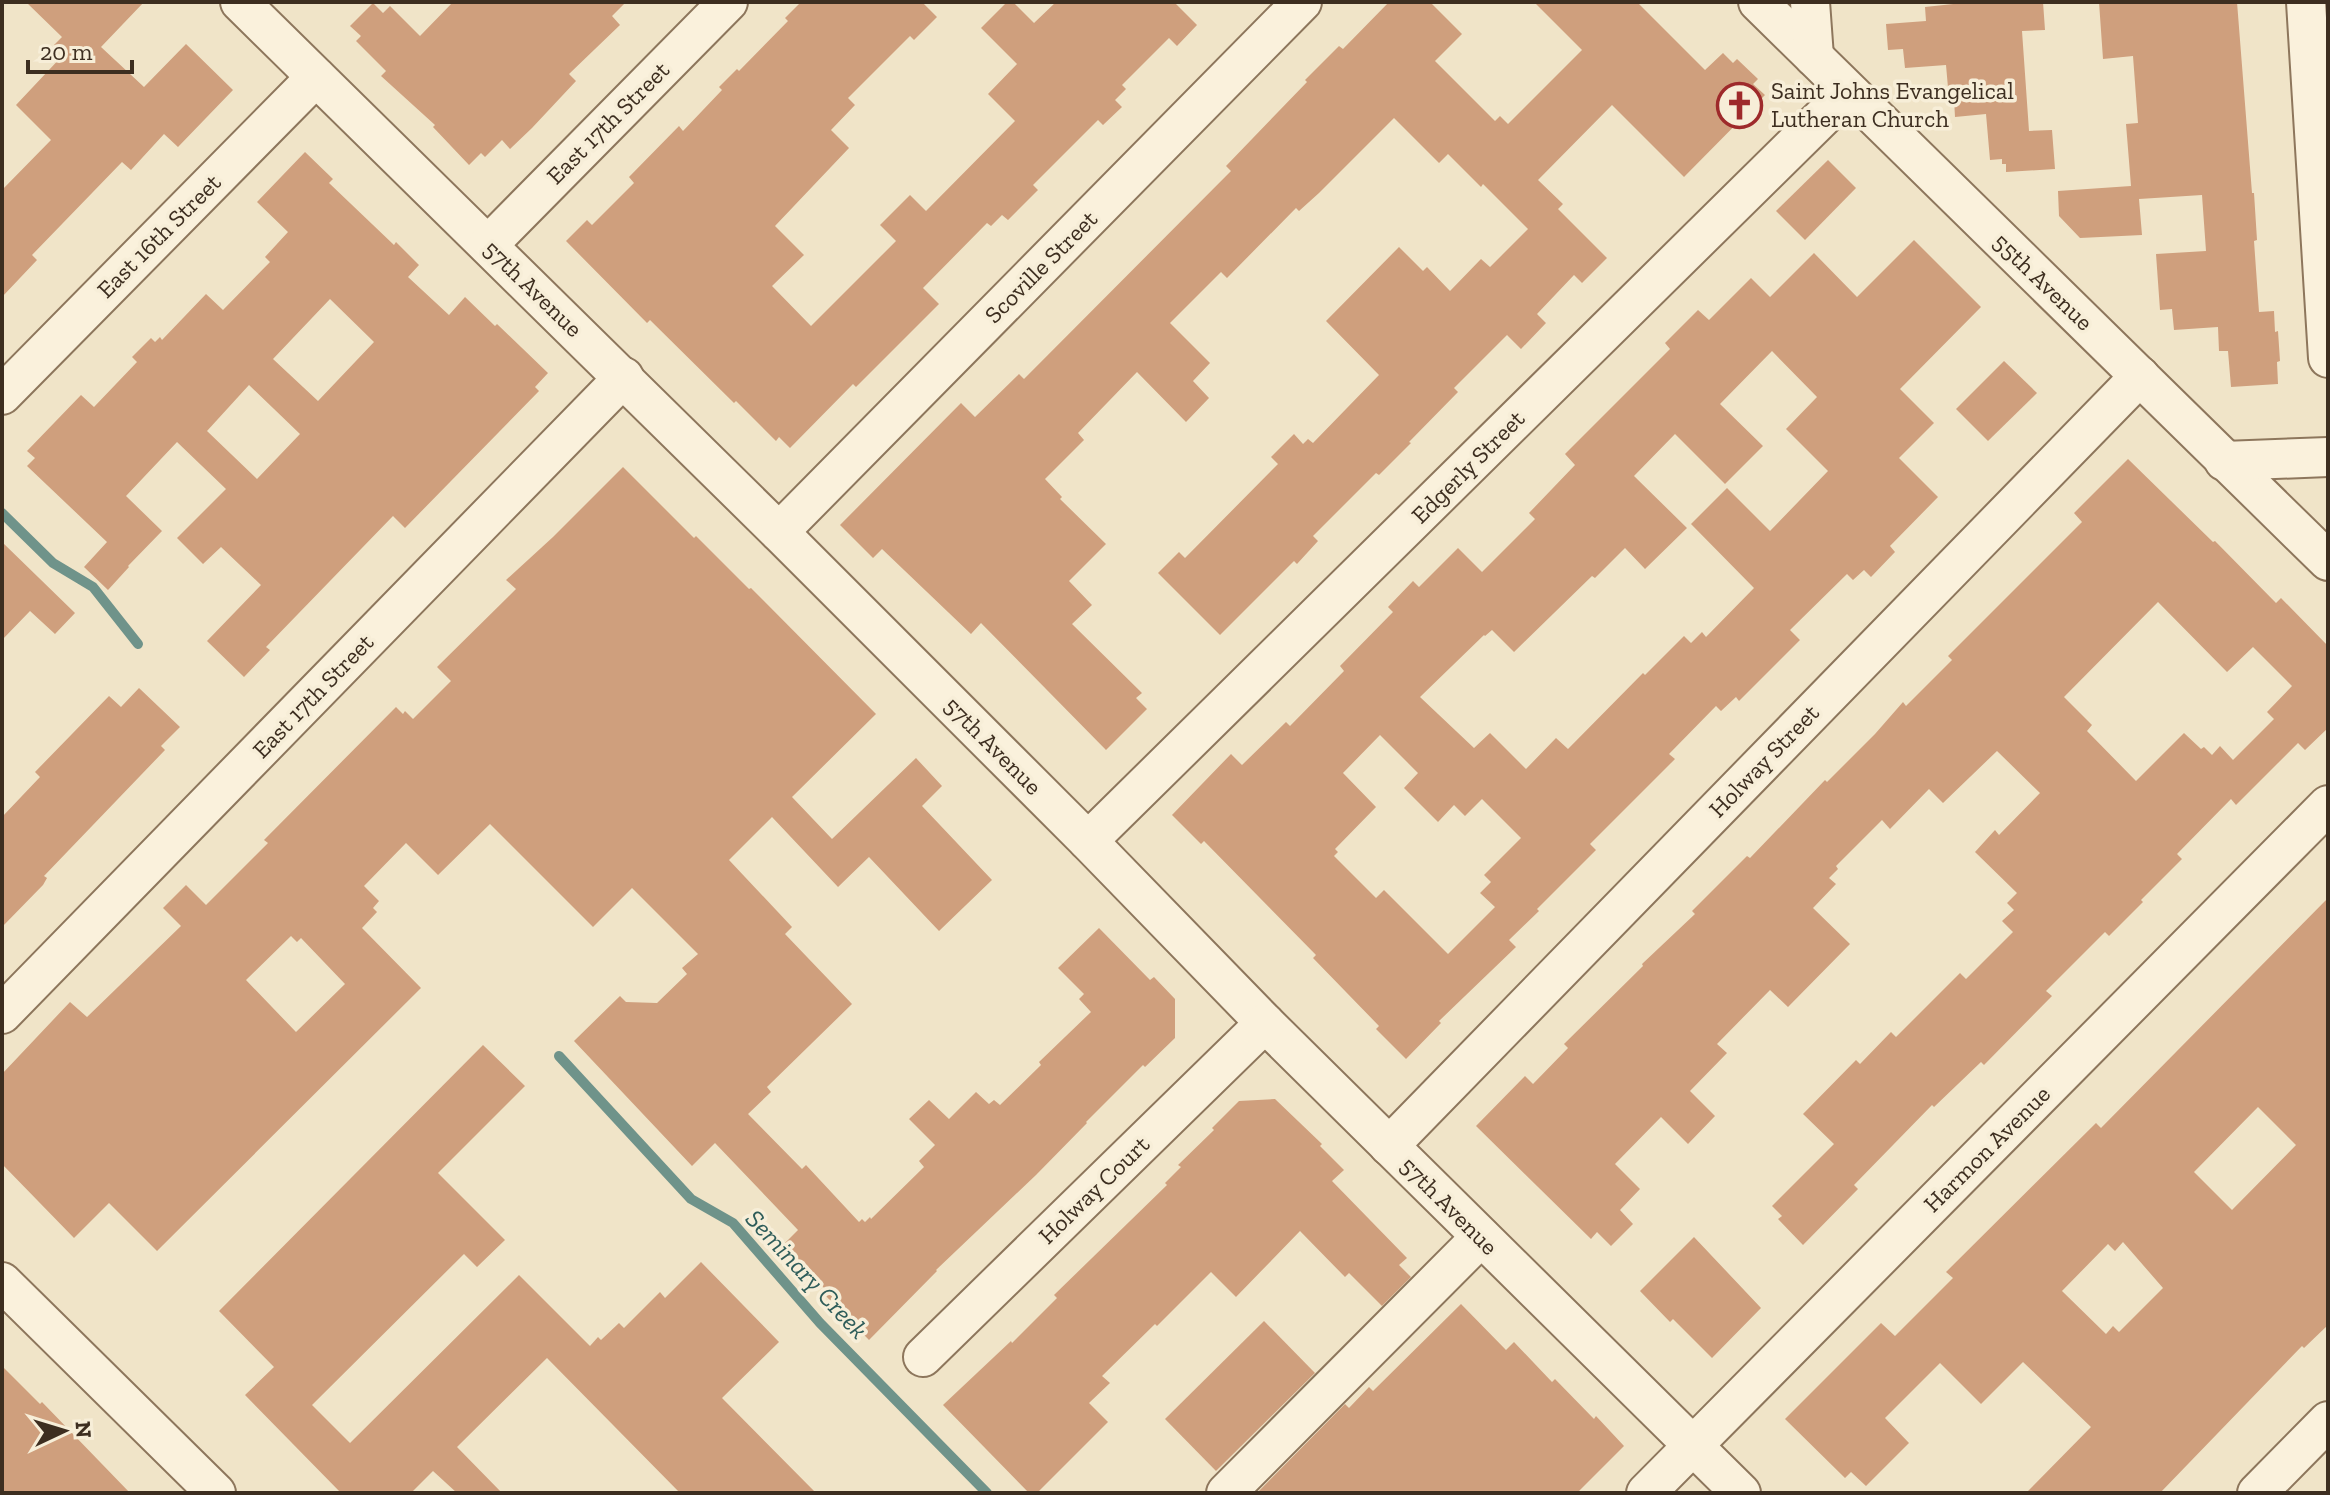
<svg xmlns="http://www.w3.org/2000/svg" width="2330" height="1495" viewBox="0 0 2330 1495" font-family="'Zilla Slab',serif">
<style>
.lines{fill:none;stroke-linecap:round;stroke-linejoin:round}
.stream{stroke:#6f938a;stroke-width:10}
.building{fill:#cf9f7d;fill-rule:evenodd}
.minor-casing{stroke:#8d765c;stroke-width:42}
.minor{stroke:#faf1dc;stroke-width:38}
.labels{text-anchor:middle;stroke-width:7;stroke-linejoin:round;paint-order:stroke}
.poi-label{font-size:24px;fill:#3d2e20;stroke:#f7eed8;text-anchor:start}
.street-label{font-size:24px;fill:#3d2e20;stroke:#f7eed8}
.water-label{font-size:26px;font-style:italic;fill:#2f5d5a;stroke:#f7eed8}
</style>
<rect width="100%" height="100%" fill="#f0e4c8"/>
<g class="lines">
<g class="stream">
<polyline points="2,513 53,563 93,587 138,644"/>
<polyline points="559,1056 691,1199 733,1223 820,1323 987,1493"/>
</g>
</g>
<g class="building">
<polygon points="26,2 144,2 101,47 144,87 186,44 233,90 178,147 164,134 131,170 122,162 32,255 37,260 2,297 2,190 51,140 16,105 64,54 54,45 62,37"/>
<polygon points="453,2 626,2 612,16 620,25 569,74 576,81 532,128 510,149 502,140 485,157 481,153 469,165 433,127 435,125 381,76 386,71 356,41 361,36 350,26 373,3 383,13 390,6 420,36"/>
<polygon points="801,2 922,2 937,17 914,40 910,36 848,98 855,105 831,130 849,148 775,226 804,255 772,286 811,326 896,241 880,225 910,195 926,211 1015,121 988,94 1017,64 981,28 1007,2 1013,2 1034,23 1056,2 1174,2 1197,25 1177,46 1169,38 1122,85 1126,89 1115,100 1122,107 1103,125 1098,120 1033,185 1038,190 1008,220 1002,215 991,226 987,223 923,288 939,304 856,387 853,384 790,448 779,437 776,441 736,401 734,403 650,320 647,323 566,241 587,220 592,225 634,183 629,177 679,126 683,131 722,90 719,87 737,69 739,71 788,21 785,18"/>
<polygon points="1389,2 1430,2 1462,34 1435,61 1495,121 1500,116 1508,124 1582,50 1534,2 1637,2 1705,70 1723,53 1733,63 1737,59 1758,79 1753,84 1765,95 1684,177 1612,105 1538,180 1563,204 1558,209 1607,258 1582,283 1574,275 1537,314 1546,323 1521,349 1507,335 1454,388 1458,392 1409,442 1411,443 1379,475 1376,473 1313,536 1318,541 1297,564 1294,561 1220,635 1158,573 1179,552 1185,558 1278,464 1271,457 1294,434 1303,444 1308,439 1313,443 1379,375 1326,321 1399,247 1423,271 1427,267 1450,291 1481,259 1490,267 1528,229 1483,184 1481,187 1448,154 1439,163 1394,118 1319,193 1299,211 1296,208 1227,278 1221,272 1170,323 1210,363 1193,381 1209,398 1186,422 1137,372 1078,433 1084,440 1045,479 1062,497 1060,499 1106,544 1069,581 1092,605 1072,624 1142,693 1136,698 1147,709 1106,750 981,623 971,634 882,549 873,558 840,525 961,403 975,417 1019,374 1024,379 1231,171 1226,166 1307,82 1305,80 1339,46 1343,49"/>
<polygon points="1972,2 2043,2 2045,30 2022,31 2029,131 2052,130 2055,169 2006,172 2006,164 2002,164 2002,159 1990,160 1986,114 1955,117 1954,99 1949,99 1946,65 1905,68 1903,49 1888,50 1886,24 1926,21 1925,7"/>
<polygon points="2099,2 2237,2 2252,193 2254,193 2257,240 2254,241 2259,312 2274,311 2275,332 2278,331 2280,361 2277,362 2278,384 2231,387 2228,351 2219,351 2218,327 2174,330 2172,309 2160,310 2156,254 2206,251 2202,195 2139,199 2142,235 2080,238 2059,216 2058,191 2131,186 2126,124 2138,123 2133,56 2103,59"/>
<path d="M305 152 333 179 329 183 394 245 396 242 419 265 408 277 449 315 465 297 495 326 497 324 548 373 535 387 539 391 405 528 393 516 266 647 270 650 244 677 207 641 261 585 221 547 203 564 177 538 226 489 177 442 126 496 162 531 128 566 129 567 108 590 84 567 107 542 27 466 35 458 27 451 81 395 94 407 137 362 132 357 151 338 155 342 160 337 162 340 206 294 223 310 270 262 265 257 288 232 257 202ZM330 299 374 342 318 401 273 359ZM249 385 300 434 257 479 207 431Z"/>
<polygon points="1828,160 1856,188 1805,240 1776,211"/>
<path d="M1914 240 1981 307 1900 389 1934 423 1899 458 1938 497 1890 546 1895 552 1871 577 1864 570 1853 580 1847 574 1790 630 1800 640 1739 701 1736 697 1721 711 1716 706 1669 754 1675 759 1590 844 1596 850 1537 909 1539 911 1509 940 1516 947 1439 1021 1441 1023 1406 1059 1376 1029 1379 1026 1313 958 1316 955 1204 841 1201 844 1172 815 1231 754 1242 765 1286 722 1290 726 1344 671 1340 666 1393 612 1388 607 1413 581 1419 587 1458 548 1482 572 1535 519 1529 513 1575 465 1565 454 1670 349 1665 343 1698 310 1709 320 1751 278 1770 297 1814 253 1857 297ZM1772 351 1817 397 1786 429 1828 471 1770 531 1727 488 1691 524 1754 588 1706 637 1702 632 1691 643 1684 636 1645 675 1643 673 1568 749 1556 738 1526 769 1490 733 1474 748 1420 697 1484 635 1485 636 1492 630 1514 652 1592 576 1595 578 1625 548 1645 569 1687 528 1634 476 1675 434 1725 484 1763 446 1720 404ZM1380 735 1418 773 1404 788 1438 822 1454 805 1465 816 1482 799 1521 838 1484 875 1491 882 1480 893 1495 907 1448 954 1384 890 1376 898 1334 856 1338 852 1335 849 1376 807 1343 773Z"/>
<polygon points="2004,361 2037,393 1988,441 1956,409"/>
<path d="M2128 459 2213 542 2215 541 2276 603 2281 598 2328 646V728L2305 750 2298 743 2236 805 2231 799 2177 854 2182 859 2141 900 2143 902 2109 936 2105 932 2046 991 2052 996 1984 1065 1981 1062 1934 1107 1932 1105 1854 1185 1858 1189 1803 1245 1778 1219 1782 1216 1772 1206 1834 1144 1803 1114 1856 1060 1860 1064 1891 1032 1896 1037 1960 973 1966 979 2013 932 2002 921 2014 910 2007 903 2017 893 1975 852 1995 830 1999 835 2040 793 1997 751 1943 803 1929 789 1890 829 1882 820 1836 866 1838 869 1829 878 1836 884 1813 908 1850 944 1788 1007 1770 990 1717 1044 1727 1053 1690 1091 1715 1116 1688 1144 1661 1117 1615 1164 1640 1189 1620 1210 1633 1224 1611 1246 1597 1232 1591 1239 1476 1126 1525 1076 1533 1084 1568 1048 1564 1044 1643 966 1642 964 1695 914 1692 911 1747 856 1750 858 1825 780 1827 782 1875 734 1903 702 1906 706 1952 660 1948 656 2082 522 2074 513ZM2158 602 2227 672 2253 647 2292 686 2267 712 2274 719 2233 760 2220 746 2212 755 2204 747 2201 749 2184 733 2136 781 2087 731 2092 725 2064 697Z"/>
<path d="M623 467 694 538 696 536 749 589 751 588 876 714 792 797 832 839 916 758 942 786 922 806 992 880 939 931 869 857 838 887 772 817 729 860 792 927 785 934 852 1004 767 1087 771 1092 748 1114 802 1169 806 1165 859 1222 862 1219 865 1222 870 1217 871 1219 924 1167 919 1161 935 1145 909 1119 929 1100 949 1119 976 1092 989 1104 994 1100 1000 1105 1041 1065 1039 1062 1091 1012 1079 999 1084 994 1058 968 1099 928 1150 980 1154 977 1175 999V1038L1145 1067 1143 1065 1086 1122 1087 1123 1036 1175 936 1270 937 1271 869 1340 823 1293 826 1290 782 1246 798 1230 715 1143 692 1166 574 1041 620 996 626 1002 657 1003 687 974 682 968 698 954 632 888 593 927 490 824 438 875 406 843 364 886 379 901 373 908 377 912 362 928 421 988 157 1251 109 1203 74 1238 2 1164V1074L70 1002 87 1017 181 926 163 908 186 885 206 905 268 843 264 840 396 707 403 714 405 711 413 719 451 681 437 667 516 589 506 580 553 537ZM291 936 297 942 301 938 345 984 296 1032 246 980Z"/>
<polygon points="2,542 75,613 55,634 30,611 2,640"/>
<polygon points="139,688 180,727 161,746 165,750 44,876 47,878 43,885 2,927 2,817 40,777 35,772 109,696 121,707"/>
<path d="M2328 898V1325L2304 1348 2302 1346 2160 1493H2026L2091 1427 2023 1362 1981 1404 1940 1363 1885 1418 1909 1443 1866 1486 1851 1472 1845 1478 1785 1419 1881 1323 1895 1336 1953 1278 1946 1272 2096 1123 2101 1128ZM2258 1107 2296 1145 2232 1210 2194 1172ZM2123 1242 2163 1288 2119 1332 2113 1326 2106 1334 2062 1291 2108 1244 2115 1251Z"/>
<polygon points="483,1045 525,1086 438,1173 505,1240 477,1267 464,1254 312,1405 350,1443 519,1275 590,1346 598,1337 601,1340 619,1323 624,1328 660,1292 665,1298 701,1262 779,1342 722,1398 816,1493 680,1493 547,1358 457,1447 502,1493 457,1493 433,1471 411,1493 341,1493 245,1395 274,1367 219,1311"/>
<polygon points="1275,1099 1322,1144 1320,1146 1344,1170 1332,1181 1407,1258 1399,1265 1411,1277 1382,1306 1349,1273 1345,1277 1300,1231 1236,1297 1211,1272 1157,1326 1155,1324 1102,1376 1110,1383 1089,1403 1108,1422 1037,1493 1029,1493 943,1405 1011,1341 1012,1343 1057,1298 1054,1295 1167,1185 1165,1183 1181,1167 1178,1165 1214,1130 1212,1128 1239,1101"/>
<polygon points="1694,1237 1761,1308 1712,1358 1673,1319 1670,1322 1640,1291"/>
<polygon points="1461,1304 1506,1350 1514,1342 1552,1382 1555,1379 1594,1419 1596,1416 1624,1446 1577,1493 1257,1493 1345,1404 1349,1408 1369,1387 1373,1391"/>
<polygon points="1264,1321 1315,1373 1216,1471 1165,1419"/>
<polygon points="2,1366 40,1404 42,1402 130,1493 2,1493"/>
</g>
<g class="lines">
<defs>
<g id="minor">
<polyline points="240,2 779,532 1088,841 1265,1023 1741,1493"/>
<polyline points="1758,2 2328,561"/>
<polyline points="1810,2 1814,57"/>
<polyline points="2306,2 2328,358"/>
<polyline points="488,245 728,2"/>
<polyline points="2,395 316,77"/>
<polyline points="2224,461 2328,457"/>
<polyline points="779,532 1302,2"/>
<polyline points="1088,841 1848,92"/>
<polyline points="2,1014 624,377"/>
<polyline points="1389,1146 2140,376"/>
<polyline points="2,1282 216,1493"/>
<polyline points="923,1357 1265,1023"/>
<polyline points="1226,1493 1481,1237"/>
<polyline points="1646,1493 2328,805"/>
<polyline points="2257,1493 2328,1421"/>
</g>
</defs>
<use href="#minor" class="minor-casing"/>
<use href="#minor" class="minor"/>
</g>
<defs>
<symbol id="church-ring" viewBox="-11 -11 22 22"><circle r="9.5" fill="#f7eed8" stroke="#9e2a2b" stroke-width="1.5"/><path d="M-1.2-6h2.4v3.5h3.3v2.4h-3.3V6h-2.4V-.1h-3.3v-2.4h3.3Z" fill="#9e2a2b"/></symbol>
</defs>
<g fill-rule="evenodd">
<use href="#church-ring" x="1714" y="80" width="51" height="51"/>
</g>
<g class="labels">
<g class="poi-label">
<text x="1771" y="99">Saint Johns Evangelical<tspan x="1771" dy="28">Lutheran Church</tspan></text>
</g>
<g class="street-label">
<text transform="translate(608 123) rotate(-45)" y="8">East 17th Street</text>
<text transform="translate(159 236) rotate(-45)" y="8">East 16th Street</text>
<text transform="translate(1041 267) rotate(-45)" y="8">Scoville Street</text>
<text transform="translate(2043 282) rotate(44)" y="8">55th Avenue</text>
<text transform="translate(533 289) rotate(44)" y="8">57th Avenue</text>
<text transform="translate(1468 467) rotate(-45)" y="8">Edgerly Street</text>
<text transform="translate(313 696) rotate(-46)" y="8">East 17th Street</text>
<text transform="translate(993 746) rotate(45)" y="8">57th Avenue</text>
<text transform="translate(1764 761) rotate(-46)" y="8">Holway Street</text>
<text transform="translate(1987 1149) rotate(-45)" y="8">Harmon Avenue</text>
<text transform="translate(1094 1190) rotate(-44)" y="8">Holway Court</text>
<text transform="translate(1449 1206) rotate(45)" y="8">57th Avenue</text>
</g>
<g class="water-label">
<text transform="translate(807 1274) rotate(47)" y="9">Seminary Creek</text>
</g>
</g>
<rect width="2330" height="1495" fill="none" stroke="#3d2e20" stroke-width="8"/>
<g transform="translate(64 1431) rotate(86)" stroke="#f7eed8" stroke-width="6" paint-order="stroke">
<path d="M0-6L14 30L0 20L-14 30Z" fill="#3d2e20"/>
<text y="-12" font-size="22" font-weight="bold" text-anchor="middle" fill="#3d2e20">N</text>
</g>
<path d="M28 60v12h104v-12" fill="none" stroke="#3d2e20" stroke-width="4"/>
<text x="40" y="60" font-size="24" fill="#3d2e20" stroke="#f7eed8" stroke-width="6" paint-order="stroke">20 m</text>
</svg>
